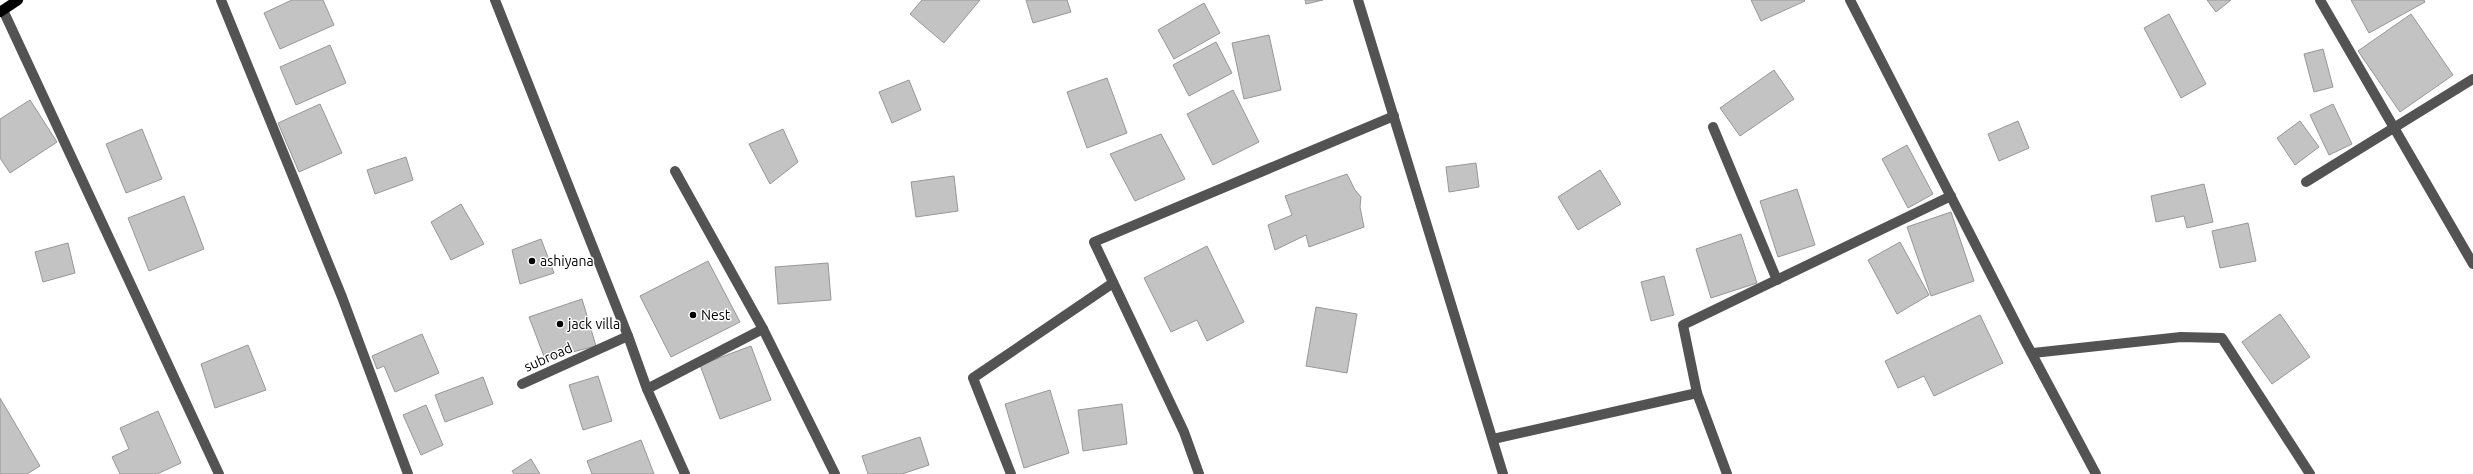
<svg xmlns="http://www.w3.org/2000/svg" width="2473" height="474" viewBox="0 0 2473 474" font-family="Ubuntu,sans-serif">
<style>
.building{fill:#c3c3c3;stroke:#979797}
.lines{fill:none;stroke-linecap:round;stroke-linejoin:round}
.major-casing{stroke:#dbdbdb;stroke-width:11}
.minor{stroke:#535353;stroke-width:10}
.major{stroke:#000;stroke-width:10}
.poi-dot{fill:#000;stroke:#fff;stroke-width:1.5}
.labels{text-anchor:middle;stroke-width:3;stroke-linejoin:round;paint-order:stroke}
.poi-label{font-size:14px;fill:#000;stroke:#fff;text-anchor:start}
.street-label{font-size:14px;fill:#000;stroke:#fff}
</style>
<rect width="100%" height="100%" fill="#fff"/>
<g class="building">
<polygon points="292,0 323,0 334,25 280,49 264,13"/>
<polygon points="922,0 980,0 944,43 910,14"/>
<polygon points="1026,0 1067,0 1071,12 1033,23"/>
<polygon points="1305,0 1323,0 1306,4"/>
<polygon points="1751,0 1804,0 1805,1 1761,21"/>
<polygon points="2207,0 2231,0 2216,12"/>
<polygon points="2351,0 2424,0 2425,2 2369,33"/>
<polygon points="1204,3 1220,33 1174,59 1158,30"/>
<polygon points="2169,14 2206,84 2181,98 2144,28"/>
<polygon points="2411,14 2453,75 2400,112 2358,51"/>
<polygon points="1269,35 1281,90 1244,99 1232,43"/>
<polygon points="1216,42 1232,73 1189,96 1173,65"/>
<polygon points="330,45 346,83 296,105 280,67"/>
<polygon points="2323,49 2333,87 2314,92 2304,54"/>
<polygon points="1774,70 1794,99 1740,136 1720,108"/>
<polygon points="1107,78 1127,133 1087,148 1067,92"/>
<polygon points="909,80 921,110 892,123 879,92"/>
<polygon points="1233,90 1259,142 1213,165 1187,114"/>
<polygon points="30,100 57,142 10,173 0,158 0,119"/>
<polygon points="320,104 342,153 299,172 278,123"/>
<polygon points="2333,104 2352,144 2329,155 2310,115"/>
<polygon points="2018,121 2029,148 1999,161 1988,134"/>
<polygon points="2300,121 2319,147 2295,165 2277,138"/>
<polygon points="142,129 162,179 126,193 106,144"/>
<polygon points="783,129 798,162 770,184 749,144"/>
<polygon points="1161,134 1185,179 1135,201 1110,154"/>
<polygon points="1907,145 1933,194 1908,208 1882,159"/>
<polygon points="406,157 413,180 375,194 367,170"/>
<polygon points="1476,163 1479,187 1449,192 1446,167"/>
<polygon points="1600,170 1621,204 1578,230 1558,197"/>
<polygon points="1347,174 1355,190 1361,197 1360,207 1364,227 1309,247 1306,235 1275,250 1268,225 1292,215 1285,196"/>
<polygon points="954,176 958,211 916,217 911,182"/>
<polygon points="2204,184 2213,222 2187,228 2184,216 2156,222 2151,196"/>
<polygon points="1797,189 1815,245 1778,257 1760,201"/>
<polygon points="184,196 204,249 149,271 128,218"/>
<polygon points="461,204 484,244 451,260 431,222"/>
<polygon points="1951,212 1974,281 1931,296 1907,227"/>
<polygon points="2248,223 2256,261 2220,268 2212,231"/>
<polygon points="1741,234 1757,283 1711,298 1696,249"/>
<polygon points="541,239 554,273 520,284 512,250"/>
<polygon points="1900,242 1929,295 1897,314 1868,260"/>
<polygon points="68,243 75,273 43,282 35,252"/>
<polygon points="1207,246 1244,322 1207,341 1197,320 1171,332 1144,278"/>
<polygon points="708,261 740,322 671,357 640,296"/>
<polygon points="828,263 831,300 778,304 775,267"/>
<polygon points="1664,276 1674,315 1651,321 1641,282"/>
<polygon points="582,299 596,346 545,359 529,317"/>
<polygon points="1316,307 1357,314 1347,373 1306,366"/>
<polygon points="2280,314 2310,357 2272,384 2242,342"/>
<polygon points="1980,315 2003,363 1934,396 1924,376 1898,388 1885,361"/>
<polygon points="422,334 439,373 395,392 384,366 377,369 372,356"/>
<polygon points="248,345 266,390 215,408 201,364"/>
<polygon points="751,346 771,400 720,419 700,365"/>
<polygon points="598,376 612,421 583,430 569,385"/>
<polygon points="483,377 493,404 445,422 435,395"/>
<polygon points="1050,390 1069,453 1024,468 1005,404"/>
<polygon points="0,398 40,466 27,474 0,474"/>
<polygon points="1122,404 1127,444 1083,451 1078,410"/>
<polygon points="426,405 443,445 421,455 403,415"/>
<polygon points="158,411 181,463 157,474 120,474 112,457 129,449 120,428"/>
<polygon points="920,437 929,465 902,474 868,474 862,456"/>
<polygon points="641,440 654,474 592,474 587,461"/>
<polygon points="531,459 540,474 514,474 512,471"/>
</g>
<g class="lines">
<defs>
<polyline id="major" points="0,12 18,0"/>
</defs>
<use href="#major" class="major-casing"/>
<g class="minor">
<polyline points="221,0 342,297 408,474"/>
<polyline points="495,0 628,336 647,389 685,474"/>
<polyline points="1358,0 1503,474"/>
<polyline points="1850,0 2026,343 2096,474"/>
<polyline points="2320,0 2473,264"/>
<polyline points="3,10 219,474"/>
<polyline points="1713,127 1777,280"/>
<polyline points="2306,182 2473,79"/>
<polyline points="763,329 835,474"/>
<polyline points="2033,353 2181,337 2222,338 2310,474"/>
<polyline points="522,384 628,336"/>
<polyline points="647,389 763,329 675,171"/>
<polyline points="1697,393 1727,474"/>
<polyline points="1493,439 1697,393 1683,325 1951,196"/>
<polyline points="1011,474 973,378 1113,283"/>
<polyline points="1199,474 1184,432 1094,242 1394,116"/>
</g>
<use href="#major" class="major"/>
</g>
<g class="poi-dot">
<circle cx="532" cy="261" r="4"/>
<circle cx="693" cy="315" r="4"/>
<circle cx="560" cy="324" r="4"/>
</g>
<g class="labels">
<g class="poi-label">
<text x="540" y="266">ashiyana</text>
<text x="701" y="320">Nest</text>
<text x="568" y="329">jack villa</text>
</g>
<g class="street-label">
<text transform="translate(548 357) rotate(-24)" y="5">subroad</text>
</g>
</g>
</svg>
